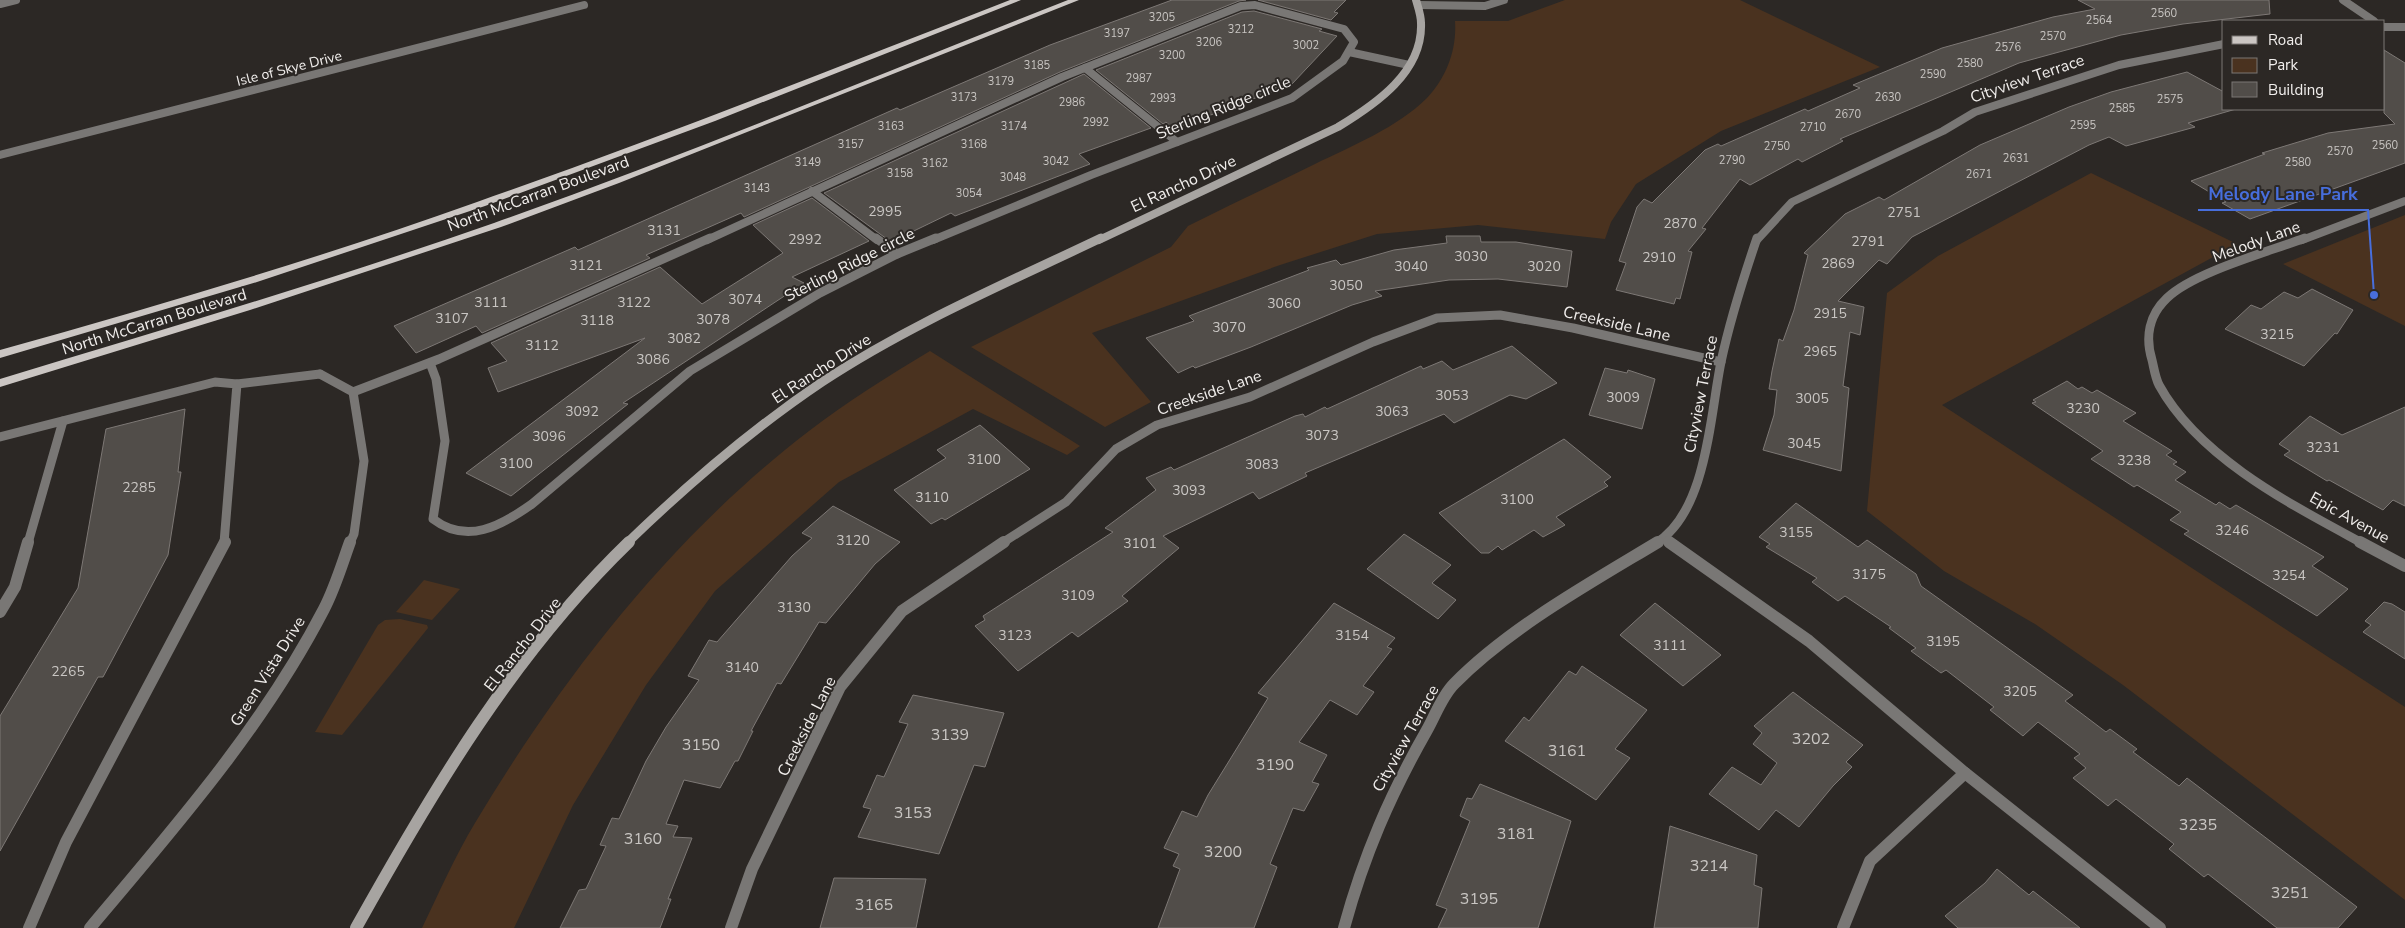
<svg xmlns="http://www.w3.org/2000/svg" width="2405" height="928" viewBox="0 0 2405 928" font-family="'Nunito Sans',sans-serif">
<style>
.green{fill:#4a321f}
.building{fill:#514d49;stroke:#7d7875}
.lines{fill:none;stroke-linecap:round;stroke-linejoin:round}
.lane-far2{stroke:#797775;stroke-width:8}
.lane-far1{stroke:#797775;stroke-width:9}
.lane{stroke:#797775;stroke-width:12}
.street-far2{stroke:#797775;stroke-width:8}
.street-far1{stroke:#797775;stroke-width:9}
.street{stroke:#797775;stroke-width:12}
.secondary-far2{stroke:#a7a4a1;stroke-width:8}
.secondary-far1{stroke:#a7a4a1;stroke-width:9}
.secondary{stroke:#a7a4a1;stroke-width:12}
.primary{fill:#cbc6c3;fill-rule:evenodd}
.labels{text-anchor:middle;stroke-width:4;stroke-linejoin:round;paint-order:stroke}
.far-number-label{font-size:11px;fill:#c9c6c3}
.far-street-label{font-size:14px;fill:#f1eeec;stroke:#2c2825}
.number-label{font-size:14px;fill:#c9c6c3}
.street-label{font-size:16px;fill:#f1eeec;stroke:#2c2825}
.near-number-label{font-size:16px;fill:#c9c6c3}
.leader{fill:none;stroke:#476edc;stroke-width:2}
.callout-dot{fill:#476edc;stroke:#2c2825;stroke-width:2}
.callout-label{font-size:18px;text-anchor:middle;font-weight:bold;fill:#476edc;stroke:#2c2825;stroke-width:4;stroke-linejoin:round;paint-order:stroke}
</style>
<rect width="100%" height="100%" fill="#2c2825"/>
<g class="green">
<path d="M1565 0H1740L1880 67 1721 131 1636 184 1611 222 1605 239 1478 225 1377 234 1280 265 1092 333 1151 402 1105 427 971 347 1171 247 1188 226C1230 205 1273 185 1315 164 1352 146 1398 127 1427 98 1447 77 1457 49 1455 21H1508Z"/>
<polygon points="2091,173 2237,244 1942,405 2405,707 2405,900 2123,685 2035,624 1944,571 1867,511 1887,293 1938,256"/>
<polygon points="2405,215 2405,326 2283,264"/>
<path d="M930 351 1080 446 1067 455 973 409 839 482 715 591 646 685 573 805 514 928H422C439 893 455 856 475 823 563 676 672 536 809 431 847 402 888 376 930 351Z"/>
<polygon points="424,580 460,589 432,620 396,612"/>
<polygon points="400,619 427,625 428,628 342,735 315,732 378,625 385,620"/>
</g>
<g class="building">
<polygon points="1172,0 1246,0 1239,1 1060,72 744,217 741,213 646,255 650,258 482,333 476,326 416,353 394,326 575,247 578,250 897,108 900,110 1050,45"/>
<polygon points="1258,0 1346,0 1334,12 1338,13 1331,20"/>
<polygon points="2078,0 2269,0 2270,14 2183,24 2121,35 2019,63 1840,139 1843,141 1802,162 1798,159 1750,185 1740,179 1702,228 1706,229 1688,251 1692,252 1680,299 1676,298 1674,304 1616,290 1626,263 1619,261 1637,207 1644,199 1652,203 1705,150 1718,144 1721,146 1805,109 1808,111 1860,88 1853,85 1942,48 2053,17 2095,9"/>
<polygon points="1254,11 1322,29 1319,31 1337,36 1292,84 1174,129 1166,122 1163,124 1096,70 1242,12"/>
<polygon points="2384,50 2405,63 2405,163 2250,219 2222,203 2226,202 2191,181 2265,154 2262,153 2328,133 2395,124 2384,113"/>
<polygon points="2187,72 2224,92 2224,109 2236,109 2188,123 2195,127 2126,146 2109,137 2089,145 1912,237 1887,264 1879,260 1838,301 1864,307 1860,335 1850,332 1843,386 1849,388 1841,471 1763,450 1774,415 1777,390 1769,389 1772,371 1779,339 1783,341 1794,310 1808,255 1804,253 1845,214 1879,197 1884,200 1980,145 2069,107 2111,92"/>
<polygon points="1084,74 1151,128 1079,154 1090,164 955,216 951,213 891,242 824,193"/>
<polygon points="812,198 869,241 792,277 804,283 623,403 628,404 511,496 466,473 645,338 498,392 488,368 507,361 491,343 660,267 702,304 783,253 753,225"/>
<polygon points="1446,236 1480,236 1481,242 1516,242 1572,251 1567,287 1498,279 1449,280 1375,291 1382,296 1352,305 1251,347 1195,368 1193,366 1178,373 1146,338 1194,321 1189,316 1309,270 1307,268 1336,260 1341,265 1394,250 1447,243"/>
<polygon points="2312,289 2353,310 2337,334 2335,333 2304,366 2225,329 2251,305 2261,309 2284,292 2298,298"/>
<polygon points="1512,346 1557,383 1526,399 1510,395 1454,423 1444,414 1305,473 1307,476 1259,499 1253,492 1163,536 1179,548 1122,596 1128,601 1078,637 1072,632 1018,671 975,626 985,620 983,616 1113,532 1105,528 1156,490 1146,478 1171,467 1174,470 1295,416 1303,414 1305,417 1325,407 1327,409 1421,366 1423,369 1442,361 1453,370"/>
<polygon points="1605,368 1627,373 1628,370 1655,379 1642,429 1589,415"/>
<polygon points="2067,381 2078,389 2082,387 2092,393 2097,390 2136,413 2123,421 2172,451 2166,455 2177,462 2173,464 2186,472 2175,480 2216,505 2219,502 2230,509 2236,505 2324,557 2312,566 2348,589 2317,616 2184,534 2189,531 2170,520 2181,512 2137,485 2134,487 2091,459 2103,451 2032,403 2036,402 2033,400"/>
<polygon points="2405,407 2405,506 2393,500 2383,510 2329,480 2327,481 2284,455 2290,451 2279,444 2310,416 2342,435"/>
<polygon points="185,409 178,472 181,472 168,555 103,677 98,677 0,851 0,716 78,588 106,429"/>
<polygon points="980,425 1030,469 945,520 942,518 931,524 894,490 946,458 937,450"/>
<polygon points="1564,439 1611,477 1604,482 1608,486 1556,517 1565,525 1543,537 1534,530 1502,550 1498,546 1489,553 1481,553 1439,513"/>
<polygon points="1796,503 1858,547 1867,540 1916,574 1921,586 2073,695 2065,701 2106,732 2110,729 2137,749 2133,752 2179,786 2187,778 2357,907 2338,928 2277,928 2208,874 2204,877 2169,849 2174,844 2116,799 2108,806 2073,778 2086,768 2074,758 2080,754 2038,722 2023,736 1990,710 1994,707 1946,670 1941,673 1911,651 1916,648 1889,628 1891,627 1845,596 1838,601 1812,582 1817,578 1766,547 1770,544 1759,537"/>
<polygon points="833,506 900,542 875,564 826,623 819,622 781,684 777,683 751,731 753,731 738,761 735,761 720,788 684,780 666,824 678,826 673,837 692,838 668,899 671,899 660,928 560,928 579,890 586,889 606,846 600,845 612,818 619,819 646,761 666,727 699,680 688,676 709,640 717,642 792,556 812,538 802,533"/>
<polygon points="1404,534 1451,565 1432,583 1456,600 1438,619 1367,569"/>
<polygon points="2384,602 2392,604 2405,612 2405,659 2363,632 2371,625 2365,621"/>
<polygon points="1334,603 1395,638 1387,647 1392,649 1363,686 1374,692 1357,715 1330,700 1299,742 1327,755 1312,782 1319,784 1304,811 1293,808 1270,864 1277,867 1254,928 1158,928 1180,869 1173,866 1179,854 1164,848 1182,811 1197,817 1208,795 1268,698 1258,693"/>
<polygon points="1655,603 1721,655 1683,686 1620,635"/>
<polygon points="1582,666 1647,710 1615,749 1630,758 1596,800 1505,741 1524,717 1529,721 1569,671 1576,675"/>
<polygon points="1793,692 1863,745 1846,762 1852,767 1833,786 1799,827 1776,810 1759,830 1709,794 1732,767 1761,785 1777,763 1753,744 1762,733 1754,726"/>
<polygon points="913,695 1004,713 985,767 974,765 939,854 858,837 871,809 863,807 877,775 884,777 908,724 899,722"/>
<polygon points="1480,784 1571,821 1538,928 1438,928 1447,909 1436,905 1470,821 1460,816 1467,798 1472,799"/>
<polygon points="1670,826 1757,855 1754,885 1762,888 1758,928 1654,928"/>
<polygon points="1997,869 2029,895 2033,891 2080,928 1958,928 1945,916 1985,883"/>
<polygon points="834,878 926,879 916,928 820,928"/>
</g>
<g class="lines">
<g class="lane-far2">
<polyline points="1419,5 1485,6 1504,0"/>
<polyline points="1349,52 1409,65"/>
<polyline points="1085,68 1177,142"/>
<polyline points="812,191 877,240"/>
<polyline points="707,240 1062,77 1241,6 1255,5 1344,29 1354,42 1343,61 1292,98 1091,175 933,240"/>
</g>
<g class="lane-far1">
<polyline points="876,238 897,254"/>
<path d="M430 363 436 379 445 441 433 519C467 545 501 526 532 504L690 371 820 293 897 254 936 238"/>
<polyline points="237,384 320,374"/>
<polyline points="353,392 439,359 710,238"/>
<polyline points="0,437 215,382 237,384 224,543"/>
<polyline points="28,543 63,421"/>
</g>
<g class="lane">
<polyline points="0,612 15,587 28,542"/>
<polyline points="29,928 66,842 225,542"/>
</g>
<g class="street-far2">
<polyline points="2343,0 2374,21"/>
<polyline points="0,4 16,0"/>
<polyline points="2384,27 2405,27"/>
<polyline points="0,155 584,5"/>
<polyline points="1757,240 1792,202 1943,131 1975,112 2119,65 2224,44"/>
<polyline points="2302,240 2405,201"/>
</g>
<g class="street-far1">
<path d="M2305 238C2268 252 2194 272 2167 298 2149 315 2145 337 2152 360 2154 368 2155 377 2159 385 2199 458 2292 505 2362 543"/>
<polyline points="320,374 353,392 364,461 354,534 350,543"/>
<polyline points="1664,538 1671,543"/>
<polyline points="1002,543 1066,502 1116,449 1157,425 1250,397 1373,342 1437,318 1500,315 1573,328 1721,362"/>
<path d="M1656 543C1707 512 1710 415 1721 362 1730 320 1743 279 1757 238"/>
</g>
<g class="street">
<polyline points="1669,542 1809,641 1965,773 2160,928"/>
<polyline points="2360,542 2405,566"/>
<path d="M90 928C175 827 263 727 324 609 335 588 342 564 350 542"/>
<polyline points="731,928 752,869 840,687 902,611 1004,542"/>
<path d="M1344 928C1364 855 1390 795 1427 730 1435 716 1442 696 1454 684 1509 628 1590 583 1658 542"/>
<polyline points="1843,928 1870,861 1965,773"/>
</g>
<path class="secondary-far2" d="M1099 240 1338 127C1376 104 1423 72 1421 23 1421 15 1418 7 1416 0"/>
<path class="secondary-far1" d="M627 543C688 484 752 429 822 382 910 324 1007 283 1101 238"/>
<path class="secondary" d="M356 928C433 790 514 653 629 542"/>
<g class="primary">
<path d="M1010 0H1021L715 121 485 206 257 282 0 358V350C161 305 320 258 477 202 656 139 833 69 1010 0Z"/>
<path d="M1068 0H1079L619 183 501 227 250 310 0 387V379C165 329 331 280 494 223 687 155 877 75 1068 0Z"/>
</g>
</g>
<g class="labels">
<g class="far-number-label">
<text x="2164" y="17">2560</text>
<text x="1162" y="21">3205</text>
<text x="2099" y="24">2564</text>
<text x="1241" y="33">3212</text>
<text x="1117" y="37">3197</text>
<text x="2053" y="40">2570</text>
<text x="1209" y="46">3206</text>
<text x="1306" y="49">3002</text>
<text x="2008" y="51">2576</text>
<text x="1172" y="59">3200</text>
<text x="1970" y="67">2580</text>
<text x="1037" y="69">3185</text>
<text x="1933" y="78">2590</text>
<text x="1139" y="82">2987</text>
<text x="1001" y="85">3179</text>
<text x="964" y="101">3173</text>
<text x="1888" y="101">2630</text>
<text x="1163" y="102">2993</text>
<text x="2170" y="103">2575</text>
<text x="1072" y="106">2986</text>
<text x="2122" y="112">2585</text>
<text x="1848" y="118">2670</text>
<text x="1096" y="126">2992</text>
<text x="2083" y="129">2595</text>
<text x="891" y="130">3163</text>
<text x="1014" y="130">3174</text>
<text x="1813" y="131">2710</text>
<text x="851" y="148">3157</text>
<text x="974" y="148">3168</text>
<text x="2385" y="149">2560</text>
<text x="1777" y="150">2750</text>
<text x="2340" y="155">2570</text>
<text x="2016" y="162">2631</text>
<text x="1732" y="164">2790</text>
<text x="1056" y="165">3042</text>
<text x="808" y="166">3149</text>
<text x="2298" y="166">2580</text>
<text x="935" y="167">3162</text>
<text x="900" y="177">3158</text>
<text x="1979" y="178">2671</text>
<text x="1013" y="181">3048</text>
<text x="757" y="192">3143</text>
<text x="969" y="197">3054</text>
</g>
<g class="far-street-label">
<text transform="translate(289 68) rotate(-14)" y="5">Isle of Skye Drive</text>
</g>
<g class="number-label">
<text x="885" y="216">2995</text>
<text x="1904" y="217">2751</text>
<text x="1680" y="228">2870</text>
<text x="664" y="235">3131</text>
<text x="805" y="244">2992</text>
<text x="1868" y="246">2791</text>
<text x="1471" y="261">3030</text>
<text x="1659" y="262">2910</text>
<text x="1838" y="268">2869</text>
<text x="586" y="270">3121</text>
<text x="1411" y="271">3040</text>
<text x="1544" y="271">3020</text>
<text x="1346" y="290">3050</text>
<text x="745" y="304">3074</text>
<text x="491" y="307">3111</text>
<text x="634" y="307">3122</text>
<text x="1284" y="308">3060</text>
<text x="1830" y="318">2915</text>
<text x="452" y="323">3107</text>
<text x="713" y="324">3078</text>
<text x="597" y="325">3118</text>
<text x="1229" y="332">3070</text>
<text x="2277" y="339">3215</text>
<text x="684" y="343">3082</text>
<text x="542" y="350">3112</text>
<text x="1820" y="356">2965</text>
<text x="653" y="364">3086</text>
<text x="1452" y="400">3053</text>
<text x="1623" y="402">3009</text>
<text x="1812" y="403">3005</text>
<text x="2083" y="413">3230</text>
<text x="582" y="416">3092</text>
<text x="1392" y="416">3063</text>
<text x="1322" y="440">3073</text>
<text x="549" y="441">3096</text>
<text x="1804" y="448">3045</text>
<text x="2323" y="452">3231</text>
<text x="984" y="464">3100</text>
<text x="2134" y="465">3238</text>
<text x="516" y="468">3100</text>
<text x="1262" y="469">3083</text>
<text x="139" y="492">2285</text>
<text x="1189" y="495">3093</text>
<text x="932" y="502">3110</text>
<text x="1517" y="504">3100</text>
<text x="2232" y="535">3246</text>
<text x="1796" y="537">3155</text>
<text x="853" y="545">3120</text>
<text x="1140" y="548">3101</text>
<text x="1869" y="579">3175</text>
<text x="2289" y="580">3254</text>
<text x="1078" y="600">3109</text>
<text x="794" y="612">3130</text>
<text x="1015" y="640">3123</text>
<text x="1352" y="640">3154</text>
<text x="1943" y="646">3195</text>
<text x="1670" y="650">3111</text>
<text x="742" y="672">3140</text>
<text x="68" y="676">2265</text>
<text x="2020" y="696">3205</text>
</g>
<g class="street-label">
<text transform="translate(2027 78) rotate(-19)" y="6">Cityview Terrace</text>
<text transform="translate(1223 107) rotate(-22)" y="6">Sterling Ridge circle</text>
<text transform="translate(1183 183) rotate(-25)" y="6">El Rancho Drive</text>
<text transform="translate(538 193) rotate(-20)" y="6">North McCarran Boulevard</text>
<text transform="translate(2256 241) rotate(-20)" y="6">Melody Lane</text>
<text transform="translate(849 264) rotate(-27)" y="6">Sterling Ridge circle</text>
<text transform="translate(154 321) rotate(-17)" y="6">North McCarran Boulevard</text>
<text transform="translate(1617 323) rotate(13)" y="6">Creekside Lane</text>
<text transform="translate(821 368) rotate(-33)" y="6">El Rancho Drive</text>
<text transform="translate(1209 392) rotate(-19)" y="6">Creekside Lane</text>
<text transform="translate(1700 394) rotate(-79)" y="6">Cityview Terrace</text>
<text transform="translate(2350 517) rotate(29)" y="6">Epic Avenue</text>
<text transform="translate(522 644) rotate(-52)" y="6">El Rancho Drive</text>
<text transform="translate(267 671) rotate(-58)" y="6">Green Vista Drive</text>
<text transform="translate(806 726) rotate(-63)" y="6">Creekside Lane</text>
<text transform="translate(1405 738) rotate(-61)" y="6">Cityview Terrace</text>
</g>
<g class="near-number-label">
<text x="950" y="740">3139</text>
<text x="1811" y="744">3202</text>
<text x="701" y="750">3150</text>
<text x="1567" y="756">3161</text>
<text x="1275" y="770">3190</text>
<text x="913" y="818">3153</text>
<text x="2198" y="830">3235</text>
<text x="1516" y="839">3181</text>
<text x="643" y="844">3160</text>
<text x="1223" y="857">3200</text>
<text x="1709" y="871">3214</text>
<text x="2290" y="898">3251</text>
<text x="1479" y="904">3195</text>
<text x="874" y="910">3165</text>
</g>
</g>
<path class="leader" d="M2374 295L2368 210H2198"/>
<circle class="callout-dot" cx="2374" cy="295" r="5"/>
<g class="callout-label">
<text x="2283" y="200">Melody Lane Park</text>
</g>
<rect x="2222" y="20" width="162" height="90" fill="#2c2825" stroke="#7b7775"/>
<rect x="2232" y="36" width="25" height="8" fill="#cbc6c3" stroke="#7b7775"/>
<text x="2268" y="45" font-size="15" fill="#f1eeec">Road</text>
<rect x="2232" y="58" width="25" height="15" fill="#4a321f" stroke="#7b7775"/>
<text x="2268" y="70" font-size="15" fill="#f1eeec">Park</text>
<rect x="2232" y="82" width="25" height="15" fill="#514d49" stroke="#7b7775"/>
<text x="2268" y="95" font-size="15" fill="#f1eeec">Building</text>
</svg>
